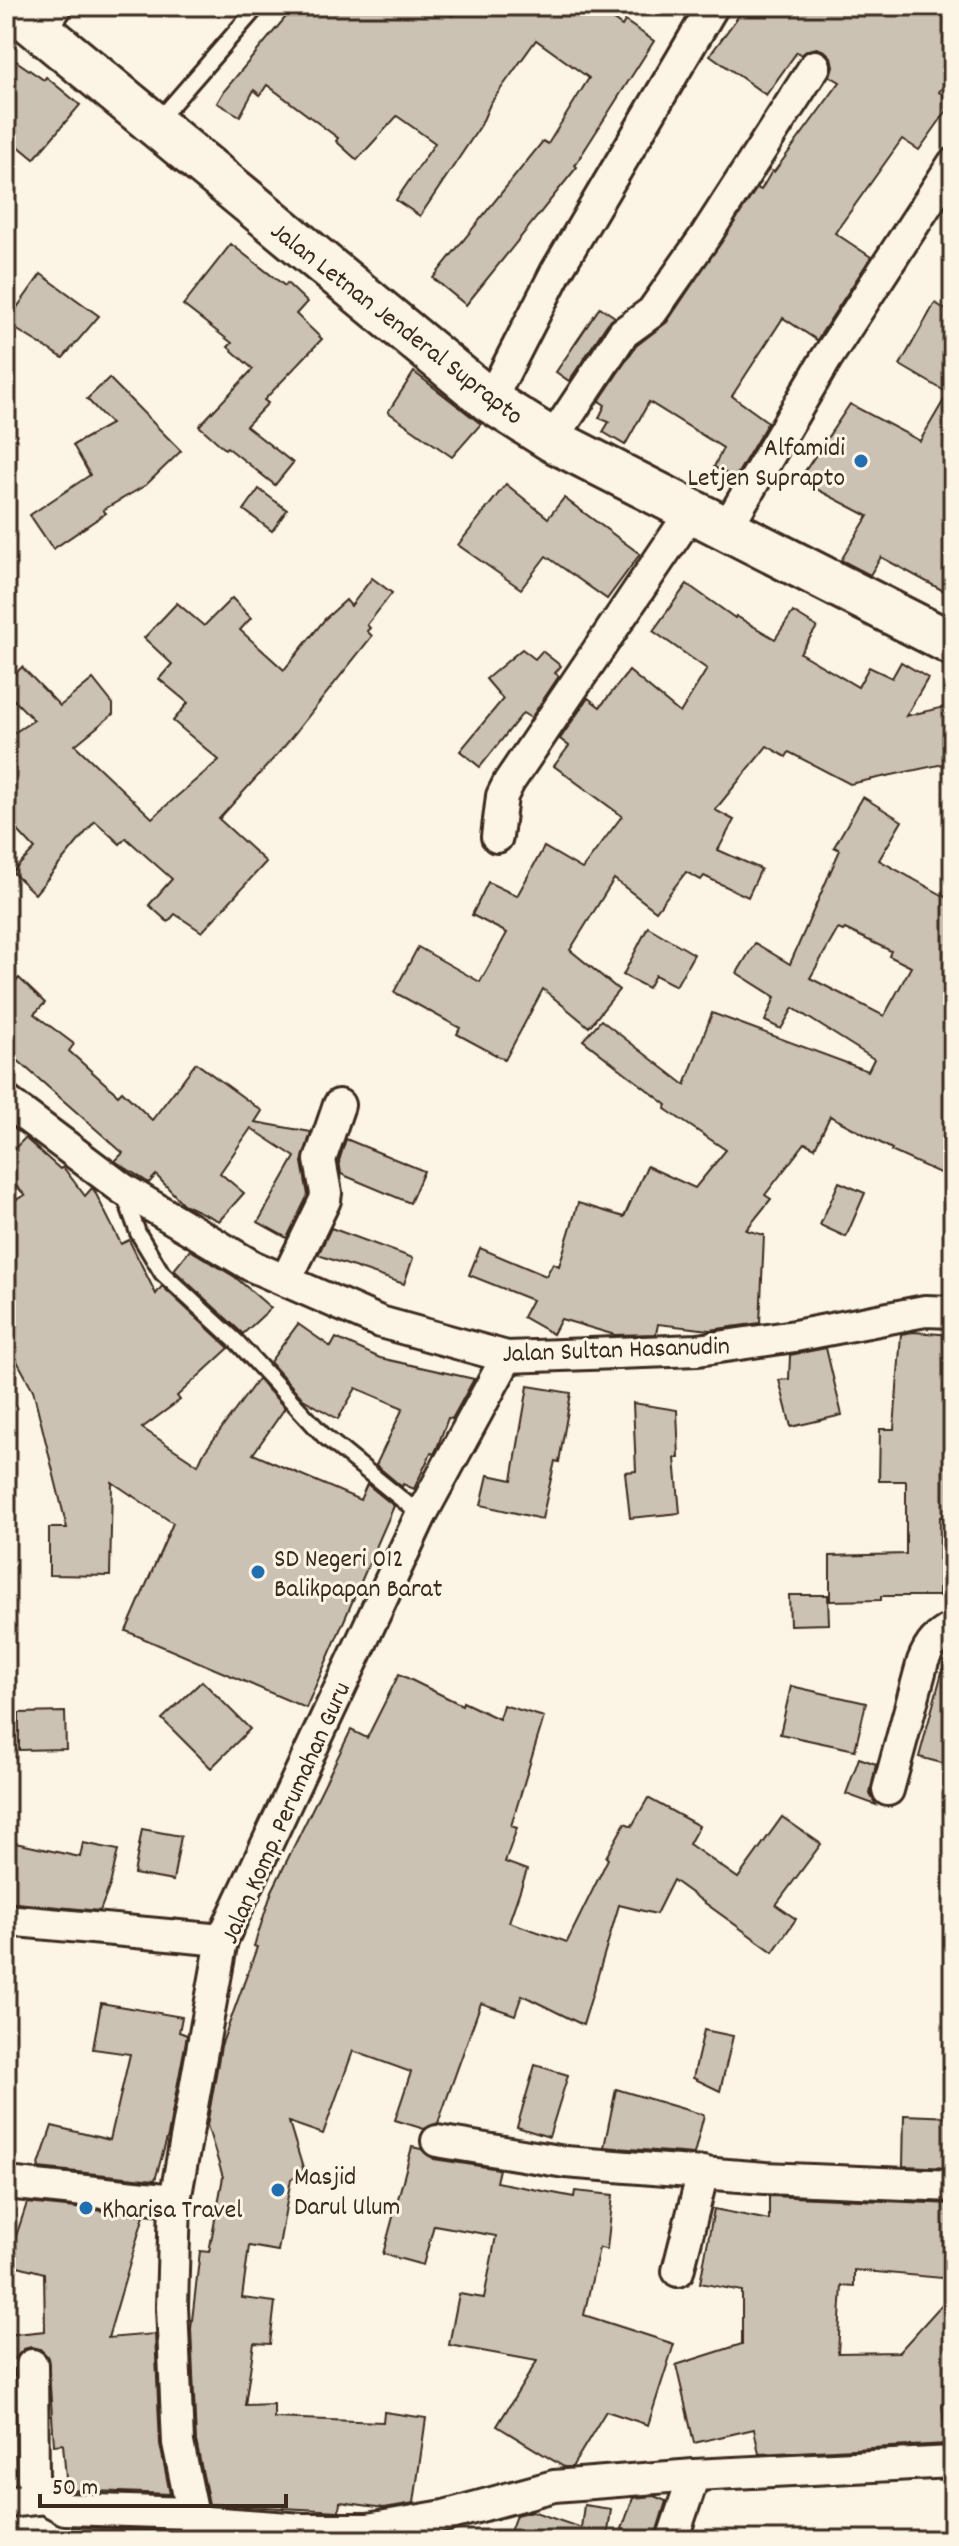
<svg xmlns="http://www.w3.org/2000/svg" width="959" height="2546" viewBox="0 0 959 2546" font-family="Dekko,sans-serif">
<style>
.building{fill:#ccc2b3;stroke:#3b2a1e;stroke-width:2;fill-rule:evenodd}
.lines{fill:none;stroke-linecap:round;stroke-linejoin:round}
.lane-casing{stroke:#3b2a1e;stroke-width:20}
.street-casing{stroke:#3b2a1e;stroke-width:36}
.secondary-casing{stroke:#3b2a1e;stroke-width:48}
.lane{stroke:#fcf5e5;stroke-width:14}
.street{stroke:#fcf5e5;stroke-width:30}
.secondary{stroke:#fcf5e5;stroke-width:42}
.poi-dot{fill:#1f6fb2;stroke:#fcf5e5;stroke-width:3}
.labels{text-anchor:middle;stroke-width:6;stroke-linejoin:round;paint-order:stroke}
.street-label{font-size:26px;fill:#3b2a1e;stroke:#fcf5e5}
.poi-label{font-size:26px;fill:#3b2a1e;stroke:#fcf5e5;text-anchor:start}
</style>
<rect width="100%" height="100%" fill="#fcf5e5"/>
<filter id="ink" filterUnits="userSpaceOnUse"><feTurbulence type="fractalNoise" baseFrequency=".0125" numOctaves="2"/><feDisplacementMap in="SourceGraphic" scale="16" xChannelSelector="R" yChannelSelector="G"/><feConvolveMatrix kernelMatrix="1 2 1 2 8 2 1 2 1" color-interpolation-filters="sRGB"/></filter>
<g filter="url(#ink)">
<g class="building">
<polygon points="295,6 438,6 452,16 460,6 594,6 622,26 625,21 654,41 575,165 577,167 466,305 433,278 543,141 548,144 589,78 536,40 490,104 481,125 420,216 396,200 435,143 397,116 357,160 336,141 338,138 267,85 260,95 254,90 240,116 217,103 224,91"/>
<polygon points="746,6 953,6 953,72 939,92 953,102 919,150 902,139 835,233 871,257 817,340 783,318 732,396 768,422 735,478 714,467 723,448 649,402 625,445 603,432 609,422 599,418 605,405 599,401 636,346 667,322 757,188 761,190 772,171 774,172 840,82 830,76 833,66 831,57 825,51 817,48 808,50 801,55 797,52 766,95 710,55"/>
<polygon points="6,54 44,80 46,77 80,105 34,159 6,136"/>
<polygon points="231,244 285,286 287,283 307,302 296,314 322,339 264,400 268,403 246,426 293,463 275,485 227,447 225,449 199,426 253,369 228,347 232,343 183,305"/>
<polygon points="41,274 99,316 63,358 6,323"/>
<polygon points="935,303 953,314 953,596 881,557 870,575 841,560 868,516 799,480 850,404 920,441 948,393 900,365"/>
<polygon points="600,307 615,317 608,323 569,381 556,372"/>
<polygon points="414,372 481,424 452,457 388,412"/>
<polygon points="109,378 181,451 146,485 103,510 106,513 53,549 30,515 90,475 73,445 111,424 87,399"/>
<polygon points="506,484 548,518 564,498 640,554 607,599 546,556 521,589 458,545"/>
<polygon points="259,489 287,510 272,531 244,510"/>
<polygon points="372,578 392,593 367,625 370,628 367,631 372,636 283,748 219,819 266,862 202,932 175,914 168,922 149,905 172,879 126,838 120,844 95,821 35,894 12,872 35,849 6,818 6,738 34,720 6,692 6,683 22,667 60,706 93,679 113,704 113,714 75,745 152,818 219,760 173,721 188,703 159,679 172,664 144,638 177,603 204,626 232,598 251,618 240,630 284,670 325,619 346,600 351,606"/>
<polygon points="687,584 735,618 736,616 775,639 793,612 817,627 800,653 858,687 869,667 892,678 901,662 928,678 906,716 953,705 953,762 850,784 789,752 786,757 767,746 715,810 734,820 718,850 761,869 748,897 704,876 701,880 686,872 656,911 614,879 570,950 619,990 589,1027 543,989 505,1060 457,1034 460,1028 394,992 418,947 480,982 507,933 472,915 488,882 517,896 544,847 582,869 622,816 554,766 569,746 560,739 588,698 600,707 629,671 680,713 707,669 653,631"/>
<polygon points="522,649 535,659 542,651 561,666 555,673 559,676 531,718 523,713 480,767 460,751 503,699 486,679"/>
<path d="M863 797 902 821 879 860 953 901V1179L891 1151 892 1149 830 1116 815 1148 805 1143 765 1195 771 1199 746 1230 764 1235 760 1323 710 1330 658 1324 656 1334 615 1335 561 1319 553 1334 523 1317 532 1300 469 1275 480 1248 546 1276 553 1263 559 1266 578 1203 624 1217 647 1166 695 1188 726 1150 665 1109 667 1105 583 1040 601 1020 685 1085 712 1013 868 1071 874 1059 793 1008 781 1029 765 1021 775 997 737 973 755 943 790 964 840 850 834 847ZM838 929 843 931 845 929 891 951 889 956 911 967 884 1016 810 978Z"/>
<polygon points="648,927 694,954 676,986 655,975 648,988 623,975"/>
<polygon points="19,978 45,1003 34,1014 74,1044 69,1051 118,1095 122,1091 152,1120 196,1063 262,1111 255,1122 311,1132 302,1162 308,1195 287,1238 258,1222 295,1157 251,1128 220,1173 244,1193 219,1221 183,1204 156,1175 149,1183 115,1161 123,1153 6,1050 6,992"/>
<polygon points="25,1138 60,1169 63,1167 85,1196 92,1188 94,1190 121,1244 129,1240 156,1294 162,1286 229,1348 177,1396 180,1400 142,1428 198,1465 203,1454 258,1379 285,1408 253,1454 360,1500 367,1484 394,1506 306,1708 126,1631 173,1523 112,1482 110,1576 49,1575 49,1528 67,1528 33,1390 6,1341 6,1205 25,1195 6,1176 6,1157"/>
<polygon points="346,1139 424,1171 410,1203 341,1174 339,1161"/>
<polygon points="839,1182 865,1193 846,1237 820,1225"/>
<polygon points="331,1228 413,1258 404,1284 318,1255"/>
<polygon points="190,1250 235,1277 271,1308 243,1334 174,1270"/>
<polygon points="298,1324 331,1347 336,1338 380,1358 474,1379 452,1419 448,1418 437,1448 434,1454 431,1453 414,1489 403,1484 402,1487 376,1465 403,1408 356,1388 338,1419 303,1399 270,1362"/>
<polygon points="913,1332 953,1335 953,1517 940,1517 939,1596 881,1596 881,1600 830,1601 830,1556 906,1554 906,1481 879,1481 880,1429 894,1429 901,1334"/>
<polygon points="826,1348 842,1415 791,1427 779,1380 789,1379 790,1355"/>
<polygon points="528,1386 571,1393 559,1462 555,1461 542,1519 481,1505 488,1475 512,1480"/>
<polygon points="633,1403 677,1410 679,1458 675,1458 680,1513 630,1518 625,1472 636,1471"/>
<polygon points="789,1595 828,1595 829,1624 790,1625"/>
<polygon points="945,1661 953,1662 953,1766 919,1757"/>
<polygon points="399,1674 462,1705 463,1702 499,1719 503,1705 544,1717 511,1826 517,1828 505,1862 527,1870 509,1922 567,1942 608,1859 606,1857 625,1823 632,1826 648,1798 699,1826 689,1844 738,1878 782,1817 821,1844 776,1905 796,1919 773,1952 673,1880 656,1914 619,1905 583,2025 522,1995 515,2015 481,2003 438,2123 424,2129 395,2120 411,2072 353,2051 323,2134 289,2122 305,2175 291,2179 278,2251 249,2246 242,2298 275,2302 270,2344 254,2343 245,2405 274,2404 274,2418 383,2422 384,2412 426,2418 414,2503 384,2508 340,2502 339,2511 209,2504 196,2441 191,2329 200,2251 209,2252 223,2177 207,2125 221,2046 257,1947 254,1946 272,1891 351,1730 367,1738"/>
<polygon points="202,1681 250,1729 211,1768 162,1719"/>
<polygon points="791,1686 866,1703 855,1750 780,1734"/>
<polygon points="65,1712 66,1749 19,1750 19,1713"/>
<polygon points="859,1758 876,1764 870,1794 876,1805 846,1794"/>
<polygon points="142,1829 181,1836 173,1881 134,1874"/>
<polygon points="6,1841 80,1857 83,1843 118,1850 110,1885 100,1911 6,1902"/>
<polygon points="101,2003 182,2017 179,2032 187,2035 168,2135 155,2180 38,2168 52,2126 110,2140 130,2054 93,2049"/>
<polygon points="704,2030 733,2036 720,2091 693,2078"/>
<polygon points="535,2065 568,2075 549,2137 517,2127"/>
<polygon points="616,2089 704,2115 694,2154 604,2147"/>
<polygon points="904,2115 953,2117 952,2168 903,2166"/>
<polygon points="412,2147 421,2149 434,2159 499,2169 496,2182 574,2197 575,2191 613,2195 607,2249 599,2248 584,2315 674,2344 648,2425 606,2411 572,2467 564,2467 497,2426 537,2361 449,2345 459,2294 484,2298 496,2236 434,2225 423,2265 383,2254"/>
<polygon points="769,2196 953,2204 953,2279 854,2270 854,2287 842,2286 838,2353 899,2352 953,2292 953,2392 942,2405 947,2444 759,2454 754,2429 694,2443 676,2365 742,2344 742,2291 700,2283 714,2209 769,2220"/>
<polygon points="27,2203 144,2215 108,2338 155,2334 160,2444 170,2494 67,2490 63,2444 54,2445 48,2357 40,2349 31,2347 24,2349 16,2357 14,2376 6,2377 6,2335 45,2331 44,2273 7,2263"/>
<polygon points="654,2496 666,2501 654,2540 622,2529 633,2498"/>
<polygon points="584,2505 611,2509 607,2540 507,2540 516,2515 532,2511 581,2528"/>
<polygon points="72,2527 178,2531 180,2540 71,2540"/>
</g>
<g class="lines">
<defs>
<g id="lane">
<polyline points="157,122 258,6"/>
<polyline points="124,1194 138,1233 162,1273 238,1343 324,1436 421,1515"/>
</g>
<g id="street">
<polyline points="40,30 57,6"/>
<polyline points="490,401 556,272 713,6"/>
<polyline points="552,440 623,333 652,312 706,235 815,66"/>
<polyline points="726,529 826,359 953,164"/>
<polyline points="497,837 502,796 509,782 692,511"/>
<polyline points="6,1101 123,1189 252,1266 380,1322 507,1357 698,1350 795,1336 925,1311 953,1312"/>
<polyline points="286,1280 325,1200 326,1193 320,1160 339,1105"/>
<path d="M888 1790 923 1661C930 1644 937 1636 953 1628"/>
<polyline points="6,1920 222,1940"/>
<polyline points="437,2141 565,2162 765,2178 953,2186"/>
<polyline points="6,2183 175,2200"/>
<polyline points="678,2271 703,2172"/>
<polyline points="32,2365 33,2480 45,2498 65,2509 192,2513"/>
<polyline points="6,2502 45,2498"/>
<polyline points="194,2521 303,2529 368,2529 444,2516 554,2486 694,2475 953,2462"/>
<polyline points="198,2540 178,2443 172,2307 175,2200 222,1940 421,1515 507,1357"/>
<polyline points="672,2540 694,2475"/>
</g>
<polyline id="secondary" points="11,6 490,401 552,440 953,644"/>
</defs>
<use href="#lane" class="lane-casing"/>
<use href="#street" class="street-casing"/>
<use href="#secondary" class="secondary-casing"/>
<use href="#lane" class="lane"/>
<use href="#street" class="street"/>
<use href="#secondary" class="secondary"/>
</g>
</g>
<g class="poi-dot">
<circle cx="861" cy="461" r="8"/>
<circle cx="258" cy="1572" r="8"/>
<circle cx="278" cy="2190" r="8"/>
<circle cx="86" cy="2208" r="8"/>
</g>
<g class="labels">
<g class="street-label">
<text transform="translate(398 322) rotate(38)" y="9">Jalan Letnan Jenderal Suprapto</text>
<text transform="translate(616 1348) rotate(-2)" y="9">Jalan Sultan Hasanudin</text>
<text transform="translate(284 1812) rotate(-66)" y="9">Jalan Komp. Perumahan Guru</text>
</g>
<g class="poi-label">
<text x="845" y="455" text-anchor="end">Alfamidi<tspan x="845" dy="30">Letjen Suprapto</tspan></text>
<text x="274" y="1566">SD Negeri 012<tspan x="274" dy="30">Balikpapan Barat</tspan></text>
<text x="294" y="2184">Masjid<tspan x="294" dy="30">Darul Ulum</tspan></text>
<text x="102" y="2217">Kharisa Travel</text>
</g>
</g>
<rect width="959" height="2546" fill="none" stroke="#fcf5e5" stroke-width="32"/>
<rect x="16" y="16" width="927" height="2514" fill="none" stroke="#3b2a1e" stroke-width="3" filter="url(#ink)"/>
<path d="M40 2494v12h246v-12" fill="none" stroke="#3b2a1e" stroke-width="4"/>
<text x="52" y="2494" font-size="24" fill="#3b2a1e" stroke="#fcf5e5" stroke-width="6" paint-order="stroke">50 m</text>
</svg>
